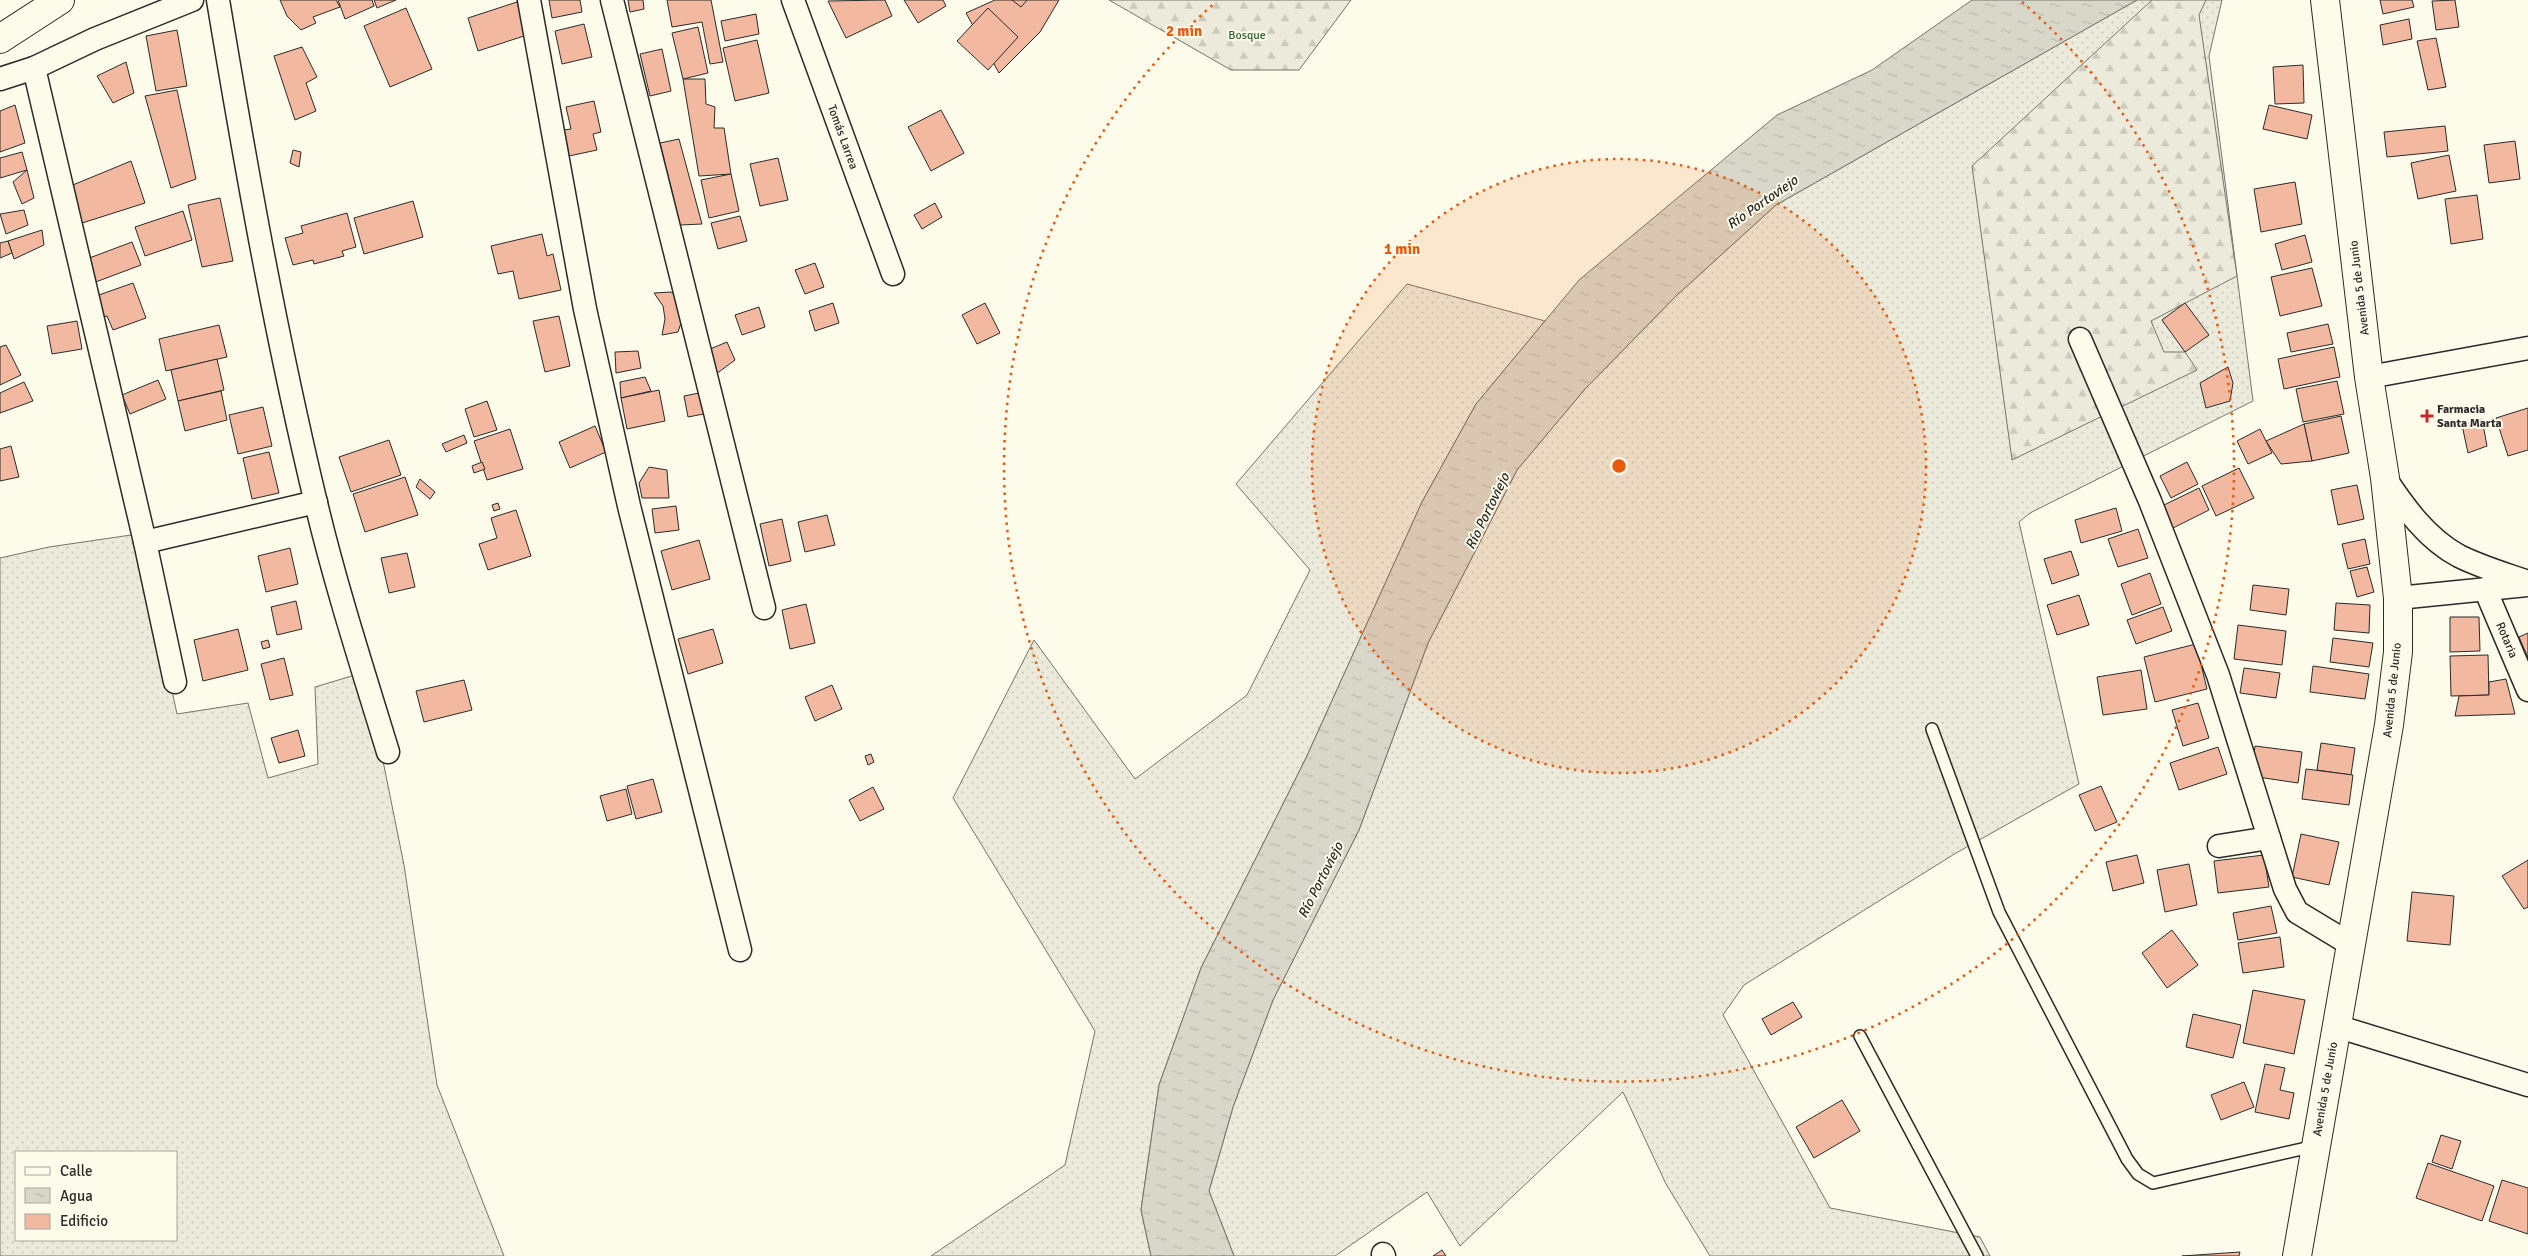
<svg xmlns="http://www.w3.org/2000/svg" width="2528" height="1256" viewBox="0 0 2528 1256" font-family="Signika,sans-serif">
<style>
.grass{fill:url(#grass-dots);stroke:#74746e;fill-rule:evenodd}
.forest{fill:url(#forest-firs);stroke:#74746e}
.water{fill:url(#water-ripples);stroke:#74746e}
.building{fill:#f2b8a0;stroke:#2b2b2b}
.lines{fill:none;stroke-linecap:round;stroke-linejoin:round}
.service-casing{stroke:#2b2b2b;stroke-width:14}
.minor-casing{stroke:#2b2b2b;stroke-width:25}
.tertiary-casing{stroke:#2b2b2b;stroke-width:30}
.service{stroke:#fdfbea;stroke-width:11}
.minor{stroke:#fdfbea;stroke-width:22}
.tertiary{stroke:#fdfbea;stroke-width:28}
.ring{fill:none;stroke:#e8590c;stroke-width:2.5;stroke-dasharray:2.5 5}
.poi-dot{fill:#c62828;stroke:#fdfbea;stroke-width:2}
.labels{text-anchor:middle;stroke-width:4;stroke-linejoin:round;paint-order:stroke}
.park-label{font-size:12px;fill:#34623c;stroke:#fdfbea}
.street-label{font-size:12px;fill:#2b2b2b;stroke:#fdfbea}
.poi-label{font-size:12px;font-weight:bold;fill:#2b2b2b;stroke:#fdfbea;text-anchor:start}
.water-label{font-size:14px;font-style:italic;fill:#2b2b2b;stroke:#fdfbea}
.centre{fill:#e8590c;stroke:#fdfbea;stroke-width:2.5}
.ring-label{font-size:15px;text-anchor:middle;font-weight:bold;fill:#e8590c;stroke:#fdfbea;stroke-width:4;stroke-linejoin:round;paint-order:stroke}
</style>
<defs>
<pattern id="grass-dots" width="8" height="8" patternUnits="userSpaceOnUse" patternTransform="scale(1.25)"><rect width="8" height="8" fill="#ecebdb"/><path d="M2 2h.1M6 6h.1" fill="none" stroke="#cbcabc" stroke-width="1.8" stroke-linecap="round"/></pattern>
<pattern id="forest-firs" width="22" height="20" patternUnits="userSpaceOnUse" patternTransform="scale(1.25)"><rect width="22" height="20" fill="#ecebdb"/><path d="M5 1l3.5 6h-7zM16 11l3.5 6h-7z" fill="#cbcabc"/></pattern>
<pattern id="water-ripples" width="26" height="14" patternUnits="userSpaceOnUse" patternTransform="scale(1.25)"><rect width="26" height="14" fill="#d8d7c9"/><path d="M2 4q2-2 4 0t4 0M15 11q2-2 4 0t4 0" fill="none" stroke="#bab9ad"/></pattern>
</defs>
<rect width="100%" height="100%" fill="#fdfbea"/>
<g class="grass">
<polygon points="2137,0 2222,0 2209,56 2253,401 2030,513 2019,522 2079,784 1956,853 1744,985 1723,1015 1830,1208 1980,1237 1990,1256 1710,1256 1666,1184 1623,1092 1460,1246 1427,1192 1335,1256 1234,1256 1209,1191 1233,1107 1273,1000 1359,830 1428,643 1517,470 1585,389 1676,296 1776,205"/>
<polygon points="1407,284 1545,321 1476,404 1422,502 1306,758 1201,968 1159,1085 1141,1210 1151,1256 931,1256 1065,1165 1095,1031 953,798 1034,640 1135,779 1247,695 1310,570 1236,484"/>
<path d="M138 534 177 714 248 703 268 778 318 764 315 687 365 672 404 865 437 1085 504 1256H0V558L49 547ZM16 1152H176V1240H16Z"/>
</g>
<g class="forest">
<polygon points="1109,0 1351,0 1299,70 1231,70"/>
<polygon points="2152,0 2206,0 2199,15 2237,276 2151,321 2164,352 2185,352 2197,370 2012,460 1972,166"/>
</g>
<polygon class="water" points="1972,0 2137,0 1776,205 1676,296 1585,389 1517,470 1428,643 1359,830 1273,1000 1233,1107 1209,1191 1234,1256 1151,1256 1141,1210 1159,1085 1201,968 1306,758 1422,502 1476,404 1579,280 1777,115 1872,70"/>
<g class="building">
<polygon points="280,0 336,0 340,7 313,17 316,23 301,30 287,16"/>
<polygon points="338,0 372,0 374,6 345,19"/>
<polygon points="374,0 396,0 377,8"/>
<polygon points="549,0 580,0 582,12 552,18"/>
<polygon points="628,0 643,0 644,9 630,12"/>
<polygon points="667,0 711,0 723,62 710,64 702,22 672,27"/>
<polygon points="885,0 892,16 846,38 828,1"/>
<polygon points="904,0 943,0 946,6 918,23"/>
<polygon points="995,0 1059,0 1040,32 999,73 966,13"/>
<polygon points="1012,0 1027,0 1021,7"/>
<polygon points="2380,0 2412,0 2414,7 2383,14"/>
<polygon points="2455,0 2459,27 2436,30 2432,1"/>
<polygon points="517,2 527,35 478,51 468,18"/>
<polygon points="406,8 432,69 390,87 364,26"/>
<polygon points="988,8 1018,37 988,70 957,41"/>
<polygon points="756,14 759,34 725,41 721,21"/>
<polygon points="2409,19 2412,39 2383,45 2380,25"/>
<polygon points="584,24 592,57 562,64 555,31"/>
<polygon points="698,27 708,73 683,79 672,33"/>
<polygon points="177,30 187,86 156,91 146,36"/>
<polygon points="2436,38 2446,87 2428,90 2417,41"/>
<polygon points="757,40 769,93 735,101 723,48"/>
<polygon points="302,47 317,77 306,83 316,111 295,120 274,56"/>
<polygon points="662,49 671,91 650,96 640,54"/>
<polygon points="126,62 134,93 113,103 97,76"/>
<polygon points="2303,65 2304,103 2275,104 2273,67"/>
<polygon points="683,79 705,79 706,104 715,107 714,128 724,128 731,174 699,176"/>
<polygon points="177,90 196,179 171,188 145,96"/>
<polygon points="594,101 601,132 593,134 597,150 569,156 564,130 571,129 566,107"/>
<polygon points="15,105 25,143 0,152 0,111"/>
<polygon points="2269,105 2312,115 2307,139 2263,129"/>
<polygon points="941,110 964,153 931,171 908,127"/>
<polygon points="2445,126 2448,151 2387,157 2384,132"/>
<polygon points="679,139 702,224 680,225 660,143"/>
<polygon points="2515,141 2520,179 2489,183 2484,145"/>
<polygon points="293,150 301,152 299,167 290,163"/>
<polygon points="22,152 27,170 0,178 0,158"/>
<polygon points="2449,155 2456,191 2418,199 2411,163"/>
<polygon points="778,158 788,200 760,206 750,164"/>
<polygon points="131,161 145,203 79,224 68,187"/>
<polygon points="27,170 34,198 22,204 13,182"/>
<polygon points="731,174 739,211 709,218 701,180"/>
<polygon points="2295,182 2302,224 2261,232 2254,189"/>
<polygon points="2477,195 2483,239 2451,244 2445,199"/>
<polygon points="220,198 233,261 202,267 188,205"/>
<polygon points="413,201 423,237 364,254 354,218"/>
<polygon points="935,203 942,217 922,229 914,215"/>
<polygon points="24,210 28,225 6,234 0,214"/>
<polygon points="183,211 192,240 145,256 135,227"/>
<polygon points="347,213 356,247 342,251 344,256 314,264 313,260 293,265 285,238 303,233 301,226"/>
<polygon points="740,216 747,241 718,249 711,223"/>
<polygon points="42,230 44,245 14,259 8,241"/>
<polygon points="542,234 547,256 553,254 561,290 519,299 513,271 498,274 491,246"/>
<polygon points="2305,235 2312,262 2282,270 2275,244"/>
<polygon points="8,241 12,253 0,258 0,243"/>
<polygon points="132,242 141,265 93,283 84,260"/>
<polygon points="815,263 824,287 805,294 795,270"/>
<polygon points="2312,268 2322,306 2280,316 2271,277"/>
<polygon points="133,283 146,318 113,330 107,316 103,317 96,296"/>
<polygon points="671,292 680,299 682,320 678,332 662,335 665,319 663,306 654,293"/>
<polygon points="833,303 839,323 815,331 809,311"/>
<polygon points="985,303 1000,333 977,344 962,315"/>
<polygon points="2185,303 2209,335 2185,352 2162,320"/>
<polygon points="759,307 765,327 742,335 735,315"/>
<polygon points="559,316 570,366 545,372 533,321"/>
<polygon points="77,321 82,349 52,354 47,326"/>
<polygon points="2328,324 2333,344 2291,352 2287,333"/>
<polygon points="219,325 227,357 166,371 159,339"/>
<polygon points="727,342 735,360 716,374 710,349"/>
<polygon points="6,345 21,375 0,385 0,347"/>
<polygon points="2334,347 2340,377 2284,389 2278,359"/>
<polygon points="638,351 641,368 616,373 615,352"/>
<polygon points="217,359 224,390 178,401 171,370"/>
<polygon points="2228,367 2233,383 2230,401 2206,408 2200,383"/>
<polygon points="645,377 651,391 621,398 620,382"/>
<polygon points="158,380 166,399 130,414 122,395"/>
<polygon points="2337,381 2344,414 2303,422 2296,389"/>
<polygon points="24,382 33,401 0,413 0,393"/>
<polygon points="659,390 665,421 627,429 621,398"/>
<polygon points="221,391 227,420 185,431 178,401"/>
<polygon points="704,392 709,413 688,417 684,396"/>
<polygon points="487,401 497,430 474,437 465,409"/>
<polygon points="263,407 272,446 238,454 229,415"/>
<polygon points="2528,408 2528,450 2508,456 2496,418"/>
<polygon points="2341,416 2349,453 2312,461 2304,424"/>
<polygon points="2482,419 2487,446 2468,453 2462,425"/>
<polygon points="2304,424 2312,461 2281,464 2266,441"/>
<polygon points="595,426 606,452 570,468 559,442"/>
<polygon points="510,429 523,469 487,480 474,441"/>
<polygon points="2260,429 2272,453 2248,464 2237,441"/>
<polygon points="464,435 467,443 446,452 442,444"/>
<polygon points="389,440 401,475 351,492 339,457"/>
<polygon points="11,446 19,477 0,481 0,449"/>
<polygon points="269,452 279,493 252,499 243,458"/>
<polygon points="482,462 485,469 474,473 472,466"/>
<polygon points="2187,462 2198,484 2171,498 2160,476"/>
<polygon points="649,467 667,470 669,498 642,498 639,483"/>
<polygon points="2239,468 2254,498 2216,516 2202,486"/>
<polygon points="405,477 418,515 365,532 353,494"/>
<polygon points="420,479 435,492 430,499 416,487"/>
<polygon points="2357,485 2364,519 2338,525 2331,490"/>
<polygon points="2199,488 2209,510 2173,528 2162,506"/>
<polygon points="498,503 500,509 494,511 492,505"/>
<polygon points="676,506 679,530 655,533 652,509"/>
<polygon points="2116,508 2122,531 2081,543 2075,520"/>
<polygon points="516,510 531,556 488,570 479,544 497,538 491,518"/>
<polygon points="827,515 835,545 805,552 798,522"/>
<polygon points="782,519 791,561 769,566 760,524"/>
<polygon points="2138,529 2148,558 2118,567 2108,539"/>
<polygon points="2365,539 2370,564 2348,569 2342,544"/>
<polygon points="699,540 710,579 672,590 661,551"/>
<polygon points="290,548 298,584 266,592 258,556"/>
<polygon points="2071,551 2079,575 2052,584 2044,559"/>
<polygon points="407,553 415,587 389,593 381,558"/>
<polygon points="2367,567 2374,592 2357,597 2350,571"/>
<polygon points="2150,573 2161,604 2132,615 2121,584"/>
<polygon points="2253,585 2289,589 2286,615 2250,610"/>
<polygon points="2079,595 2089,625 2057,635 2047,605"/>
<polygon points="296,601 302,629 277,635 271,607"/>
<polygon points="2336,603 2370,605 2369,633 2334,630"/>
<polygon points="806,604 815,643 790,649 782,610"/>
<polygon points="2163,607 2172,631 2136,644 2127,620"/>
<polygon points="2450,617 2479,617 2480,651 2450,652"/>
<polygon points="2238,625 2286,631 2282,665 2234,659"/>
<polygon points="238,629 248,670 203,681 194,640"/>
<polygon points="713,629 723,663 688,674 678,639"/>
<polygon points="2528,633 2528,658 2519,637"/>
<polygon points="2333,638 2373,643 2369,667 2330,662"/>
<polygon points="268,640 270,647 263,649 261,642"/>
<polygon points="2196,644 2207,689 2155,702 2144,657"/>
<polygon points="2488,655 2489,695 2451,696 2450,656"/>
<polygon points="284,658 293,695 270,700 261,664"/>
<polygon points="2313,666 2369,674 2365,699 2310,692"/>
<polygon points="2244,668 2280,673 2276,698 2240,693"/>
<polygon points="2141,670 2147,709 2103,715 2097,677"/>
<polygon points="2506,679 2515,714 2455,716 2459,696 2489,695 2489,682"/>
<polygon points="464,680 472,710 424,722 416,691"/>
<polygon points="832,685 842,709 815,721 805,697"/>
<polygon points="2198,703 2209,738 2183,746 2172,710"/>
<polygon points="298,730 305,756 279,763 271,738"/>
<polygon points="2321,743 2355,748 2351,775 2317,770"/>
<polygon points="2255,746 2302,752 2298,783 2251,776"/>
<polygon points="2218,747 2227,774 2179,790 2170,763"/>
<polygon points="871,754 874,762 868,765 865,756"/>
<polygon points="2306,769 2353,775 2349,805 2302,799"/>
<polygon points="653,779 662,812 636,819 627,786"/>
<polygon points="2101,786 2117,822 2095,831 2079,795"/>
<polygon points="873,787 884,809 860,821 849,800"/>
<polygon points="626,789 632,814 607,821 600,796"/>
<polygon points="2301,834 2339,842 2329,885 2292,877"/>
<polygon points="2137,855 2144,883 2113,891 2106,862"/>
<polygon points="2264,855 2269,887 2218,893 2214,861"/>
<polygon points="2528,860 2528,907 2524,909 2502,876"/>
<polygon points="2189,864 2197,905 2165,912 2157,870"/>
<polygon points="2412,892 2454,896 2450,945 2407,941"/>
<polygon points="2271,906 2277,933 2238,940 2233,913"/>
<polygon points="2172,930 2198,965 2167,988 2142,953"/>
<polygon points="2280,937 2284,967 2243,973 2238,943"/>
<polygon points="2253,990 2305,1000 2294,1054 2243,1043"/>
<polygon points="1793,1002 1802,1017 1771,1035 1762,1019"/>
<polygon points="2193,1014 2241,1025 2233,1058 2186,1047"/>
<polygon points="2265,1064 2285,1068 2280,1090 2294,1093 2289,1119 2255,1112"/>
<polygon points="2244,1082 2254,1107 2221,1120 2211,1095"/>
<polygon points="1842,1100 1860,1131 1814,1158 1796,1127"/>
<polygon points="2441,1135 2461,1141 2452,1169 2432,1162"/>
<polygon points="2428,1163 2494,1186 2482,1221 2416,1198"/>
<polygon points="2502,1180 2528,1188 2528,1234 2489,1221"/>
<polygon points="1442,1250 1446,1256 1433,1256"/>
<polygon points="2240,1252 2239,1256 2182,1256"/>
</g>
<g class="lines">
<defs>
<g id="service">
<polyline points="1932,729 1999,912 2127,1159 2138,1174 2153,1183 2315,1146"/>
<polyline points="1860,1036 1977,1256"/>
</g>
<g id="minor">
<path d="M218 0C246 168 276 337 316 503 336 587 363 670 388 752"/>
<polyline points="529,0 585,309 629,506 740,950"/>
<polyline points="612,0 764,608"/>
<polyline points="793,0 893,274"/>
<polyline points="34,68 145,542 175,682"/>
<polyline points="0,79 34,68 95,39 192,0"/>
<polyline points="2080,339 2150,501 2218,675 2285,889 2297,912 2350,944"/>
<polyline points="2369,377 2528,348"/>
<path d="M2385 478C2405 508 2427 539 2459 556 2481 567 2505 574 2528 582"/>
<polyline points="145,542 316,502"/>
<polyline points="2485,589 2528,690"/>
<polyline points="2398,598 2528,585"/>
<polyline points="2219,846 2269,838"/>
<polyline points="2336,1026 2528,1085"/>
<polyline points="1383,1254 1384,1256"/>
</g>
<g id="tertiary">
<polyline points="0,39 60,0"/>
<polyline points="2297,1256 2389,725 2398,652 2398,598 2385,478 2369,377 2325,0"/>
</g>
</defs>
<use href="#service" class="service-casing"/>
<use href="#minor" class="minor-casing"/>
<use href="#tertiary" class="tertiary-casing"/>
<use href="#service" class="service"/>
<use href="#minor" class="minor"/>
<use href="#tertiary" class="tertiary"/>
</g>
<circle cx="1619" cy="466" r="307" fill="#e8590c" fill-opacity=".12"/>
<g class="ring">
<circle cx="1619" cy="466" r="307"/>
<path d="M2022 2A615 615 0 1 1 1216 2"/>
</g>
<path class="poi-dot" d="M2424.5 408.5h5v5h5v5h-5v5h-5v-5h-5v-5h5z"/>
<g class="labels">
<g class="park-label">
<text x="1247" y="39">Bosque</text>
</g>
<g class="street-label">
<text transform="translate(843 137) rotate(70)" y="4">Tomás Larrea</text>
<text transform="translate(2359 288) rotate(-97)" y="4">Avenida 5 de Junio</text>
<text transform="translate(2507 640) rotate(67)" y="4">Rotaria</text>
<text transform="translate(2392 690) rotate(-84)" y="4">Avenida 5 de Junio</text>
<text transform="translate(2325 1089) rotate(-80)" y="4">Avenida 5 de Junio</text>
</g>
<g class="poi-label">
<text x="2437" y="413">Farmacia<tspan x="2437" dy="14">Santa Marta</tspan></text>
</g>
<g class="water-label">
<text transform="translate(1762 202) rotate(-35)" y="5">Río Portoviejo</text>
<text transform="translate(1487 511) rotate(-64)" y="5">Río Portoviejo</text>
<text transform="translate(1320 880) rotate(-63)" y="5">Río Portoviejo</text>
</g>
</g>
<circle cx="1619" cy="466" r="8" class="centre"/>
<g class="ring-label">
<text x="1184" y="36">2 min</text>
<text x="1402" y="254">1 min</text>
</g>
<rect x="15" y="1151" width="162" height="90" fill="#fdfbea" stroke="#a9a89e"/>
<rect x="25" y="1167" width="25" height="8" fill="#fdfbea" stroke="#a9a89e"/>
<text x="60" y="1176" font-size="15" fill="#2b2b2b">Calle</text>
<rect x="25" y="1188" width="25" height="15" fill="url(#water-ripples)" stroke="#a9a89e"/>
<text x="60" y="1201" font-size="15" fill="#2b2b2b">Agua</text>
<rect x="25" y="1214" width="25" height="15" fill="#f2b8a0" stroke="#a9a89e"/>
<text x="60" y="1226" font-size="15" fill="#2b2b2b">Edificio</text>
</svg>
